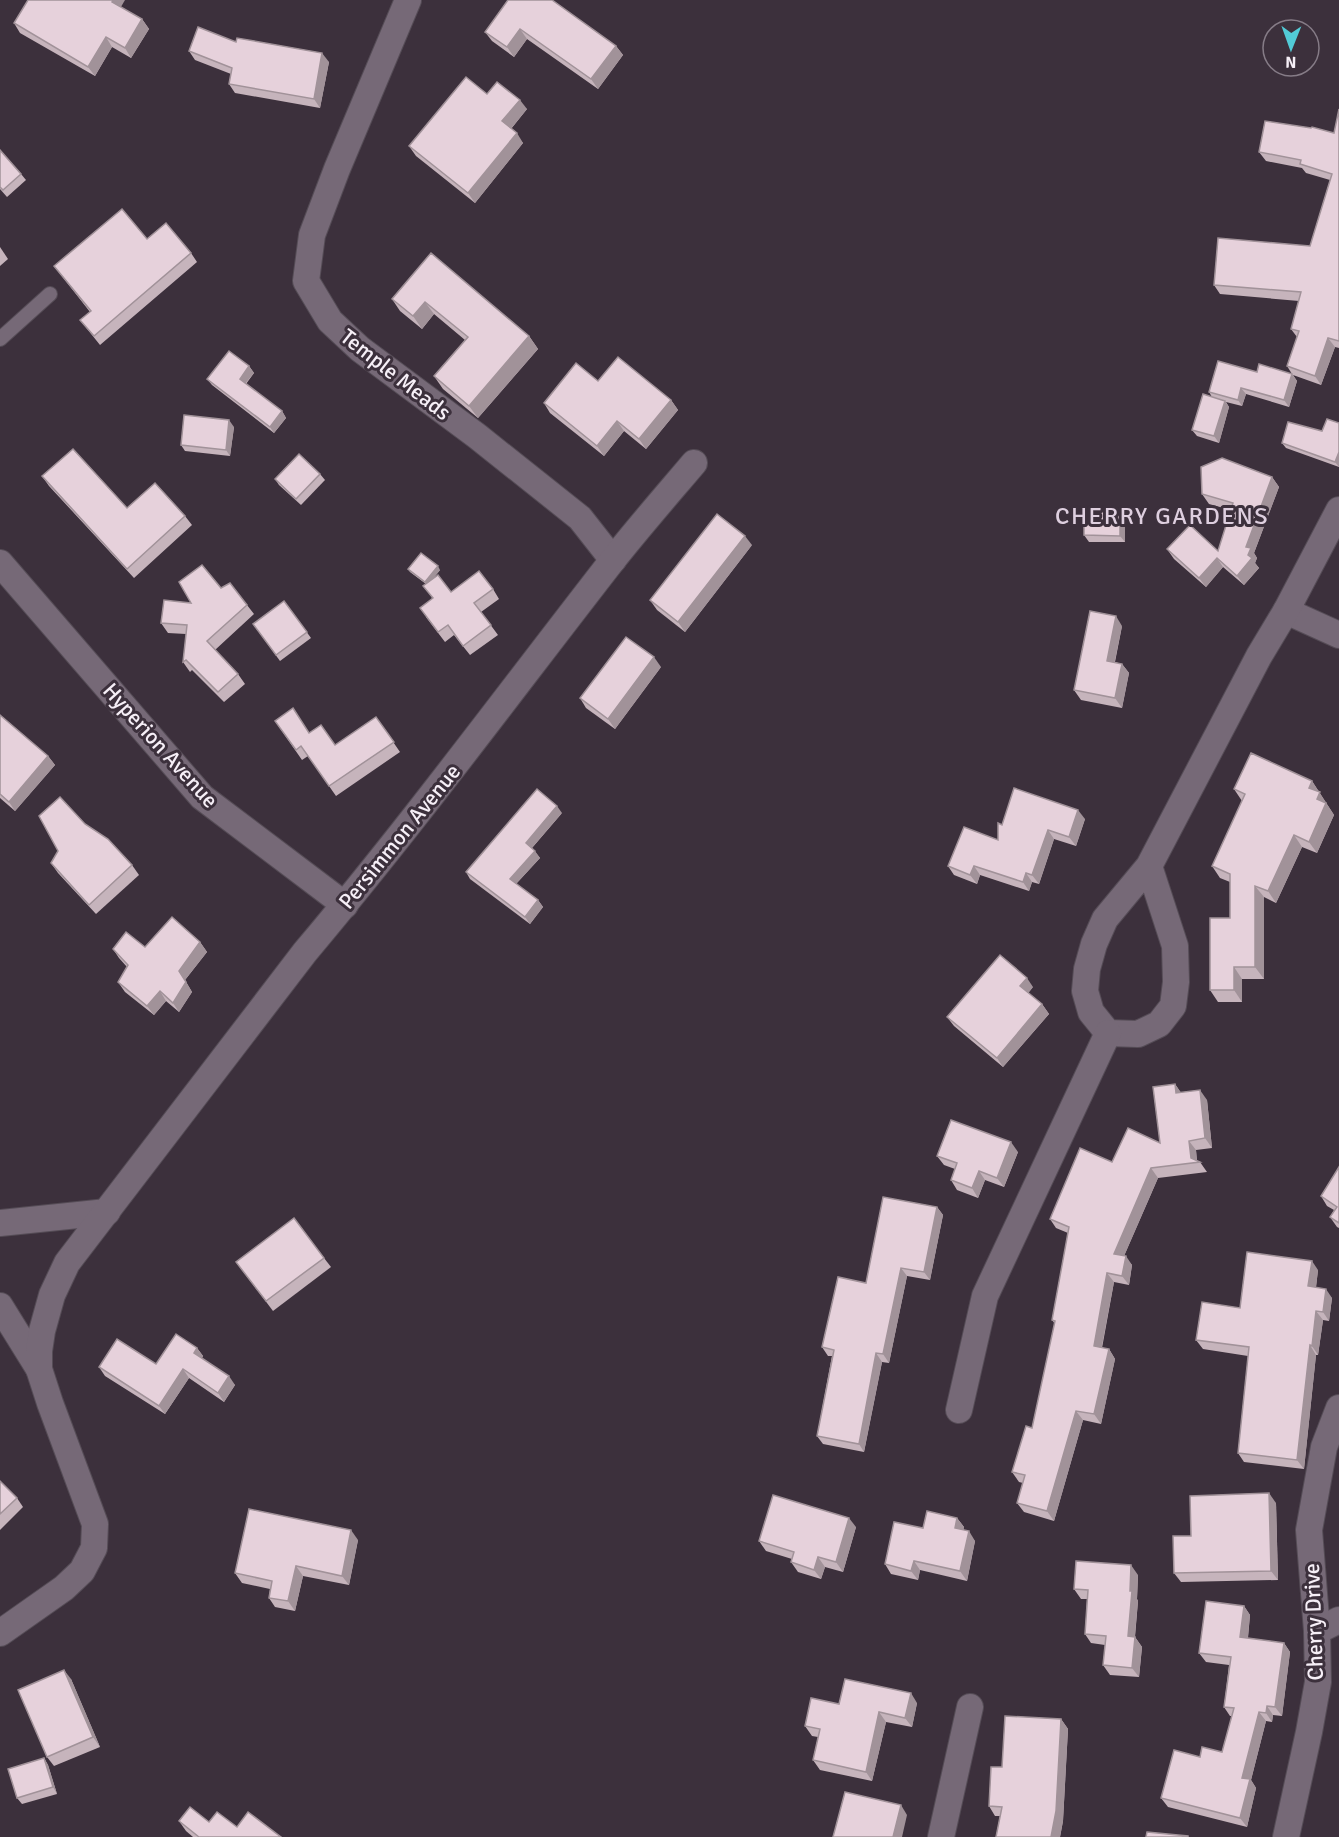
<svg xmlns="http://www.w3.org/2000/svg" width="1339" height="1837" viewBox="0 0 1339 1837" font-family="Signika,sans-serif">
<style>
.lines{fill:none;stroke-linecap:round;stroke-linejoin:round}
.service-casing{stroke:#554c56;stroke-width:16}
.minor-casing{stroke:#554c56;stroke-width:28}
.service{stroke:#766977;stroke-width:14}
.minor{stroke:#766977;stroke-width:26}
.wall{fill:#c6b4bc}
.shaded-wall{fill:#a19299}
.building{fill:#e6d1db;stroke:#a19299;stroke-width:1.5}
.labels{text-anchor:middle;stroke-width:6;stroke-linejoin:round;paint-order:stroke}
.street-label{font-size:22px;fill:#f6eff7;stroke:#3c303c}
.neighbourhood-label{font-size:24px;letter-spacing:1.5px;fill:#decfdf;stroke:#3c303c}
</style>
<rect width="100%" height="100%" fill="#3c303c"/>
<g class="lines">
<defs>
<polyline id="service" points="0,339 50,294"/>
<g id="minor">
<polyline points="408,0 337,169 312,235 306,281 330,321 360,349 477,436 580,518 613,560"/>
<polyline points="0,563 202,797 345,905"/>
<polyline points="1286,611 1339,635"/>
<polyline points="1149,866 1175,946 1176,982 1173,1006 1159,1024 1138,1034 1108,1033 1091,1012 1085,991 1087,969 1094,944 1105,919 1149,866 1259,656 1286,611 1339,510"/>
<polyline points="0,1223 107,1212"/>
<polyline points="0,1306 39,1369"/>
<polyline points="959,1410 985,1296 1108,1033"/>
<polyline points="1317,1631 1339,1620"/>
<path d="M0 1633 64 1588 82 1571 94 1548 95 1524 50 1403 39 1369V1351L42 1331 52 1295 67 1263 305 952C412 825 510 692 612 561 638 528 666 496 694 463"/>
<polyline points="941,1837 970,1707"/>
<polyline points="1286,1837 1309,1732 1318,1682 1317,1631 1309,1530 1324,1447 1339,1408"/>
</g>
</defs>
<use href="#service" class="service-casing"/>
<use href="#minor" class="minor-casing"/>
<use href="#service" class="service"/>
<use href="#minor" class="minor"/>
</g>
<g class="wall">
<polygon points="508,0 616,46 623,55 598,89 527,39 514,57 492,41 485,32"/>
<polygon points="121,7 142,19 149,29 131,58 112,47 95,76 20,33 14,23"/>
<polygon points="236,42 329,62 320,108 235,93 229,84 231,74 195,60 189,51"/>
<polygon points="487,94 527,109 511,129 523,143 475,203 416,156 409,146"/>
<polygon points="1339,109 1339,348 1335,347 1321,385 1293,375 1297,381 1289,407 1246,394 1242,406 1226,402 1229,407 1219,443 1197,436 1192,430 1212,397 1209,392 1257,372 1292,374 1287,366 1297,337 1291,329 1299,301 1220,294 1214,285 1310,246 1330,180 1306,173 1302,168 1266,161 1259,152 1334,133"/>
<polygon points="0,150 21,174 26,180 7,197 0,189"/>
<polygon points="147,239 191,253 197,262 100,345 80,320 90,312 54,266"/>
<polygon points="0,247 8,259 0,266"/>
<polygon points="431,253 529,336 538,349 478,418 443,389 434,376 465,340 434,314 422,329 400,311 392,299"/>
<polygon points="249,366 254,373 246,384 282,411 286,418 274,433 212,385 207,379"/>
<polygon points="598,381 671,400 678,410 646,449 624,431 604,456 550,413 544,403"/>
<polygon points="1339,423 1339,467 1286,448 1282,443 1322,431"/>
<polygon points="234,427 230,456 185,451 181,445"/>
<polygon points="320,474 325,480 301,505 279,485 275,479"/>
<polygon points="42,476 127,508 185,516 192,525 134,578 49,486"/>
<polygon points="1272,477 1279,487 1254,553 1257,558 1255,563 1259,568 1244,585 1223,567 1206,587 1174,559 1167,549 1218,551 1231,510 1209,504 1202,494"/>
<polygon points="1125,519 1125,542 1089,542 1084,535"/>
<polygon points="752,545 685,632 657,610 650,600"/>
<polygon points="408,569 440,570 433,578 451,592 493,589 499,599 481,612 498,635 470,655 454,635 445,642 426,617 432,598 426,584 410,572"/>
<polygon points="221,588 247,605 254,614 215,650 238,674 245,684 224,702 192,670 190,672 183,662 186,634 168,633 161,623 191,603"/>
<polygon points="284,601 311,638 280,661 253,624"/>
<polygon points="1122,626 1115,662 1122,664 1129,673 1122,708 1081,700 1074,690"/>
<polygon points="661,667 615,729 586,708 580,698"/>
<polygon points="0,715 48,756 55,765 15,811 0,798"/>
<polygon points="376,717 400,752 336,796 308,756 302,760 275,721 309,733 335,745"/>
<polygon points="1312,781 1334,815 1317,853 1302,847 1276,903 1264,897 1264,979 1242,979 1242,1002 1218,1002 1210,990 1230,918 1230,882 1220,878 1212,866 1242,801 1234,789"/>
<polygon points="562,813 532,848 540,858 516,884 538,900 543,907 530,924 470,879 466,872"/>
<polygon points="1085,819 1076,846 1054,839 1039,884 1032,882 1029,891 980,875 977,884 954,875 948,866 998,840 1002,825"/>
<polygon points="51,863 132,865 139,875 96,914 58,873"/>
<polygon points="200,942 207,952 185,980 192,992 179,1012 166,1001 154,1015 125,992 118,982 127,967 119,958 113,949"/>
<polygon points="1033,987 1028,993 1042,1004 1049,1014 1003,1067 954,1026 947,1017"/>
<polygon points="1175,1084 1181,1093 1207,1100 1212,1148 1196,1150 1197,1161 1200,1162 1207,1172 1158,1178 1124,1256 1132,1265 1129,1285 1114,1282 1102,1348 1109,1349 1115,1359 1101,1424 1083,1420 1054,1521 1024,1512 1017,1503 1023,1483 1019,1482 1012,1472 1032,1428 1055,1324 1052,1320 1068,1233 1056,1228 1050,1219 1112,1162 1160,1143"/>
<polygon points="1018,1152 1004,1187 985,1180 978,1198 957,1190 951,1180 955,1169 944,1165 937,1156"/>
<polygon points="1339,1167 1339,1228 1337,1227 1330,1217 1334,1210 1327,1206 1321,1196"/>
<polygon points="937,1207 943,1215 930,1280 907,1276 889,1363 882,1362 864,1452 823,1444 817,1436 832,1356 828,1356 822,1347 866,1283"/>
<polygon points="324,1258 331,1267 273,1311 236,1262"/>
<polygon points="1318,1270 1316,1287 1332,1298 1329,1321 1323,1320 1318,1355 1316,1355 1304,1469 1244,1462 1238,1453 1248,1356 1203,1349 1196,1340 1240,1308"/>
<polygon points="197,1348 203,1356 202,1358 235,1385 224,1402 189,1378 165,1414 105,1376 99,1367 156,1364"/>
<polygon points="0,1481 17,1498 23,1507 0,1530"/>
<polygon points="1276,1503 1278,1580 1181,1582 1174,1573 1191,1536"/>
<polygon points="957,1518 964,1527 963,1530 975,1541 967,1581 920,1570 918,1580 891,1574 885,1564 923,1528"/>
<polygon points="856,1527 843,1572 825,1567 821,1579 798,1572 791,1562 792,1559 766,1551 759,1541"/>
<polygon points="358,1540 349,1585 303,1576 295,1611 275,1607 269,1598 270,1589 242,1583 235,1573"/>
<polygon points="1138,1575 1137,1599 1138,1601 1135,1637 1142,1647 1139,1677 1110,1675 1103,1665 1105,1645 1091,1643 1085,1634 1087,1599 1081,1599 1074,1589"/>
<polygon points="1244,1606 1250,1615 1248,1638 1284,1643 1290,1652 1282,1716 1273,1715 1272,1722 1266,1721 1251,1780 1256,1788 1247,1827 1168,1807 1161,1798 1200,1757 1222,1752 1232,1716 1230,1716 1224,1707 1229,1665 1206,1662 1199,1653"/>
<polygon points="71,1679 100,1747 54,1766 47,1757"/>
<polygon points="917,1703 912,1727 886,1722 872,1781 820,1770 813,1760 818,1737 812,1736 805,1726 839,1704"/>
<polygon points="1061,1719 1068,1729 1063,1821 1060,1837 996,1837 1000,1816 995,1816 989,1806 1002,1767"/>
<polygon points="44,1758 48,1765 57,1794 22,1804 17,1798"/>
<polygon points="179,1821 209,1822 281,1837 193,1837 186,1831"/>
</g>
<g class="shaded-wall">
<polygon points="113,0 125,0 118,12 112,2"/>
<polygon points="142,19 149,29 131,58 125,48"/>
<polygon points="520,29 527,39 514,57 507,47"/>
<polygon points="106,37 112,47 95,76 88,67"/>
<polygon points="616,46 623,55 598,89 591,79"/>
<polygon points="322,53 329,62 320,108 314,99"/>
<polygon points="520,100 527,109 509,131 502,121"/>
<polygon points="517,133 523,143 475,203 468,193"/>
<polygon points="425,302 434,314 422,329 413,316"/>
<polygon points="529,336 538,349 478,418 469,406"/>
<polygon points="1328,338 1335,347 1321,385 1315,376"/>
<polygon points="249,366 254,373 244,385 240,379"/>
<polygon points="1292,374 1297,381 1289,407 1284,400"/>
<polygon points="1241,388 1246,394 1242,406 1238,400"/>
<polygon points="671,400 678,410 646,449 639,439"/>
<polygon points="1225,401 1229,407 1219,443 1214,436"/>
<polygon points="282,411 286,418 274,433 270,427"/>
<polygon points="229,420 234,427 230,456 226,450"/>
<polygon points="617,421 624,431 604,456 597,446"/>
<polygon points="1339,452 1339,467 1335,462"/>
<polygon points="1272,477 1279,487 1254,553 1257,558 1255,563 1259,568 1244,585 1237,576 1248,555 1246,547"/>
<polygon points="1120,512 1125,519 1125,542 1120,536"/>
<polygon points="745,536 752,545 685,632 678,622"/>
<polygon points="1217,558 1223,567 1206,587 1199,578"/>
<polygon points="438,566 440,570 428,586 425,582"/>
<polygon points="1116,616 1122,626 1113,670 1107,661"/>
<polygon points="654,657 661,667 615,729 608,719"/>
<polygon points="1122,664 1129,673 1122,708 1115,698"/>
<polygon points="48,756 55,765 15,811 9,802"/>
<polygon points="1312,781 1334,815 1317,853 1309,842 1309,788"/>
<polygon points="557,806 562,813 530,850 526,843"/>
<polygon points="1078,810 1085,819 1076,846 1069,837"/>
<polygon points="1048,830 1054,839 1039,884 1032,875"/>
<polygon points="1294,835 1302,847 1276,903 1268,891"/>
<polygon points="535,851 540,858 515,885 510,879"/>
<polygon points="974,866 980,875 977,884 970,875"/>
<polygon points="1026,873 1032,882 1029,891 1023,882"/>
<polygon points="1255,886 1264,897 1264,979 1255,967"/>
<polygon points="538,900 543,907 530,924 525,917"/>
<polygon points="200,942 207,952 185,980 192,992 179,1012 173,1003 179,971"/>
<polygon points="1234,967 1242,979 1242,1002 1234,990"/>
<polygon points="1027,978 1033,987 1026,996 1020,986"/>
<polygon points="160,991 166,1001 154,1015 147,1006"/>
<polygon points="1042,1004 1049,1014 1003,1067 997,1058"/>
<polygon points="1175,1084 1182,1094 1176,1093"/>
<polygon points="1200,1090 1207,1100 1212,1148 1205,1138"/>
<polygon points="1189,1141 1196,1150 1197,1163 1191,1158"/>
<polygon points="1011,1142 1018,1152 1004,1187 997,1178"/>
<polygon points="1151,1168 1158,1178 1121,1263 1114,1254"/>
<polygon points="979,1171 985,1180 978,1198 972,1188"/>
<polygon points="937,1207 943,1215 930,1280 924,1272"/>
<polygon points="1126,1256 1132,1265 1129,1285 1122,1276"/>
<polygon points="1312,1261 1318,1270 1315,1296 1308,1286"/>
<polygon points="901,1268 907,1276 889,1363 883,1354"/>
<polygon points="1107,1273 1114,1282 1100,1356 1094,1346"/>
<polygon points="1326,1289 1332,1298 1329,1321 1323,1312"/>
<polygon points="1316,1311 1323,1320 1318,1355 1312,1346"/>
<polygon points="1310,1345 1316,1355 1304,1469 1297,1460"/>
<polygon points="197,1348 203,1356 200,1361 194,1353"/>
<polygon points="1109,1349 1115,1359 1101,1424 1094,1414"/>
<polygon points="876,1353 882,1362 864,1452 859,1444"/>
<polygon points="183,1369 189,1378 165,1414 159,1406"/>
<polygon points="229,1376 235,1385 224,1402 218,1393"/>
<polygon points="1076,1411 1083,1420 1054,1521 1047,1511"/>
<polygon points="1269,1493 1276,1503 1278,1580 1271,1571"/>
<polygon points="849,1518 856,1527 843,1572 836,1562"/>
<polygon points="957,1518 964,1527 962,1538 955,1528"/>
<polygon points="351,1530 358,1540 349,1585 342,1576"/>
<polygon points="969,1531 975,1541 967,1581 960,1571"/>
<polygon points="818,1557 825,1567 821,1579 814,1570"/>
<polygon points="914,1561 920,1570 918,1580 911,1571"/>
<polygon points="1131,1565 1138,1575 1137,1599 1138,1601 1134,1646 1128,1636"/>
<polygon points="296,1566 303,1576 295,1611 288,1601"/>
<polygon points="1244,1606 1250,1615 1247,1646 1240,1637"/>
<polygon points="1135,1637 1142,1647 1139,1677 1132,1668"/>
<polygon points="1284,1643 1290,1652 1282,1716 1275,1707"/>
<polygon points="64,1670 71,1679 100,1747 93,1737"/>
<polygon points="911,1693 917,1703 912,1727 905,1718"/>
<polygon points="1267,1706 1273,1715 1272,1722 1266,1713"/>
<polygon points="879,1712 886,1722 872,1781 866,1772"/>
<polygon points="1259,1712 1266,1721 1251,1780 1256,1788 1247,1827 1240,1818 1242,1778"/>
<polygon points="1061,1719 1068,1729 1063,1821 1060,1837 1051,1837"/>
<polygon points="44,1758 48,1765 57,1794 53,1787"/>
<polygon points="901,1805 907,1815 902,1837 893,1837"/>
</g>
<g class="building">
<polygon points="28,0 113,0 112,2 142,19 125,48 106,37 88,67 14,23"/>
<polygon points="508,0 552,0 616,46 591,79 520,29 507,47 485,32"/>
<polygon points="198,27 236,42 237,38 322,53 314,99 229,84 232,68 189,51"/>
<polygon points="466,77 487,94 497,82 520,100 502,121 517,133 468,193 409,146"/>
<polygon points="1339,109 1339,341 1328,338 1315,376 1287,366 1299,331 1291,329 1301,292 1214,285 1218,238 1310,246 1332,174 1300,164 1301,160 1259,152 1265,121 1311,128 1312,127 1334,133"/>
<polygon points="0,150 21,174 3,190 0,187"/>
<polygon points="122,209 147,239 166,223 191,253 94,336 80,320 91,311 54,266"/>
<polygon points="431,253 529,336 469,406 434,376 468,337 425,302 413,316 392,299"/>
<polygon points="229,351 249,366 240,379 282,411 270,427 207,379"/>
<polygon points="618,357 671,400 639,439 617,421 597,446 544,403 576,363 598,381"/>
<polygon points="1218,361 1257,372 1259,364 1292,374 1284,400 1241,388 1238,400 1209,392"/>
<polygon points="1203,394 1225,401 1214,436 1192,430"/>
<polygon points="184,415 229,420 226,450 181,445"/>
<polygon points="1327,419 1339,423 1339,452 1335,462 1282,443 1288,422 1322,431"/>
<polygon points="73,449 127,508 155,483 185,516 127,569 42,476"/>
<polygon points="299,454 320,474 296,499 275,479"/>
<polygon points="1222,458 1272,477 1246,547 1251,548 1248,555 1252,558 1237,576 1217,558 1199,578 1167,549 1190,525 1218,551 1233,503 1202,494 1201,467"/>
<polygon points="1084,512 1120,512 1120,536 1084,535"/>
<polygon points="717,514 745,536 678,622 650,600"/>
<polygon points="421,553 438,566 425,582 408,569"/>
<polygon points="202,565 221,588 230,583 247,605 207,641 238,674 218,692 186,660 183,662 187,625 161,623 164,600 191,603 179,582"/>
<polygon points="479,571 493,589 474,603 491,625 463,646 448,625 438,632 420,608 433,598 423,586 438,575 451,592"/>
<polygon points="284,601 307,632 276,655 253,624"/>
<polygon points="1090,611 1116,616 1107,661 1122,664 1115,698 1074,690"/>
<polygon points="626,637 654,657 608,719 580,698"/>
<polygon points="293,708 309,733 321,725 335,745 376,717 394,742 329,786 301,746 296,750 275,721"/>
<polygon points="0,715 48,756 9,802 0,794"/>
<polygon points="1251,753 1312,781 1309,788 1320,792 1317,799 1326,803 1309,842 1294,835 1268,891 1255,886 1255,967 1234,967 1234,990 1210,990 1210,918 1230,918 1230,874 1212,866 1245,794 1234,789"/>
<polygon points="1014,788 1078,810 1069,837 1048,830 1032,875 1026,873 1023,882 974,866 970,875 948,866 964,827 998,840 998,823 1002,825"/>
<polygon points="537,789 557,806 526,843 535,851 510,879 538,900 525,917 466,872"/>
<polygon points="60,797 85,824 108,839 132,865 89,905 51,863 58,851 39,816"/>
<polygon points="172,917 200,942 179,971 186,982 173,1003 160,991 147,1006 118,982 128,965 113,949 126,932 145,947"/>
<polygon points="1000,955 1027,978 1020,986 1042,1004 997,1058 947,1017"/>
<polygon points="1175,1084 1176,1093 1200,1090 1205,1138 1189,1141 1191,1158 1200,1162 1151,1168 1114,1254 1126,1256 1122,1276 1107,1273 1094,1346 1109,1349 1094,1414 1076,1411 1047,1511 1017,1503 1025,1475 1012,1472 1026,1426 1032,1428 1055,1321 1052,1320 1069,1227 1050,1219 1080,1148 1112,1162 1128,1128 1160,1143 1153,1087"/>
<polygon points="951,1120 1011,1142 997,1178 979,1171 972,1188 951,1180 957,1163 937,1156"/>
<polygon points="1339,1167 1339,1223 1330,1217 1337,1207 1321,1196"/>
<polygon points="883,1197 937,1207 924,1272 901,1268 883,1354 876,1353 859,1444 817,1436 834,1350 822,1347 838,1277 866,1283"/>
<polygon points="294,1218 324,1258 266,1301 236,1262"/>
<polygon points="1247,1252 1312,1261 1308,1286 1326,1289 1323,1312 1316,1311 1312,1346 1310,1345 1297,1460 1238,1453 1249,1347 1196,1340 1202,1302 1240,1308"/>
<polygon points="176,1334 197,1348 194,1353 229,1376 218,1393 183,1369 159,1406 99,1367 117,1339 156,1364"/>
<polygon points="0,1481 17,1498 0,1514"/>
<polygon points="1269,1493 1271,1571 1174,1573 1173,1536 1191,1536 1190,1496"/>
<polygon points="773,1495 849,1518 836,1562 818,1557 814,1570 791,1562 794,1552 759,1541"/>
<polygon points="249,1509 351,1530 342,1576 296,1566 288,1601 269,1598 272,1581 235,1573"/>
<polygon points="927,1511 957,1518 955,1528 969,1531 960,1571 914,1561 911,1571 885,1564 894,1522 923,1528"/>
<polygon points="1076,1561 1131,1565 1130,1591 1132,1591 1128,1636 1135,1637 1132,1668 1103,1665 1106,1636 1085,1634 1088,1590 1074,1589"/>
<polygon points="1206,1601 1244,1606 1240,1637 1284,1643 1275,1707 1267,1706 1266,1713 1259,1712 1242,1778 1250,1779 1240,1818 1161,1798 1174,1750 1200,1757 1202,1747 1222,1752 1234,1708 1224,1707 1231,1657 1199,1653"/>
<polygon points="64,1670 93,1737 47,1757 18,1690"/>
<polygon points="845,1679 911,1693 905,1718 879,1712 866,1772 813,1760 820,1729 805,1726 811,1698 839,1704"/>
<polygon points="1005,1716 1061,1719 1056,1811 1051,1837 996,1837 1002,1807 989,1806 991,1767 1002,1767"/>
<polygon points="44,1758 53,1787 17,1798 8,1769"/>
<polygon points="845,1792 901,1805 893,1837 833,1837"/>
<polygon points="190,1807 209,1822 217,1812 237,1827 248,1812 281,1837 199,1837 179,1821"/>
<polygon points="1147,1832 1188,1836 1188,1837 1146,1837"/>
</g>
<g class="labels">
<g class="street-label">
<text transform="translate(396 374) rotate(38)" y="8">Temple Meads</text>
<text transform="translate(161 745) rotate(48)" y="8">Hyperion Avenue</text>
<text transform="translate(399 836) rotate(-51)" y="8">Persimmon Avenue</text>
<text transform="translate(1313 1622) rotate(-92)" y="8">Cherry Drive</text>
</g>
<g class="neighbourhood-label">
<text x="1162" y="524">CHERRY GARDENS</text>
</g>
</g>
<g transform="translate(1291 48) rotate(181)"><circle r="28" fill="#3c303c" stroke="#867c87" stroke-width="1.5"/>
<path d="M0-4.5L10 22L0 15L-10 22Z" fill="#52cbd7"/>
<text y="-9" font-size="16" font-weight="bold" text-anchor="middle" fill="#f6eff7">N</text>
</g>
</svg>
